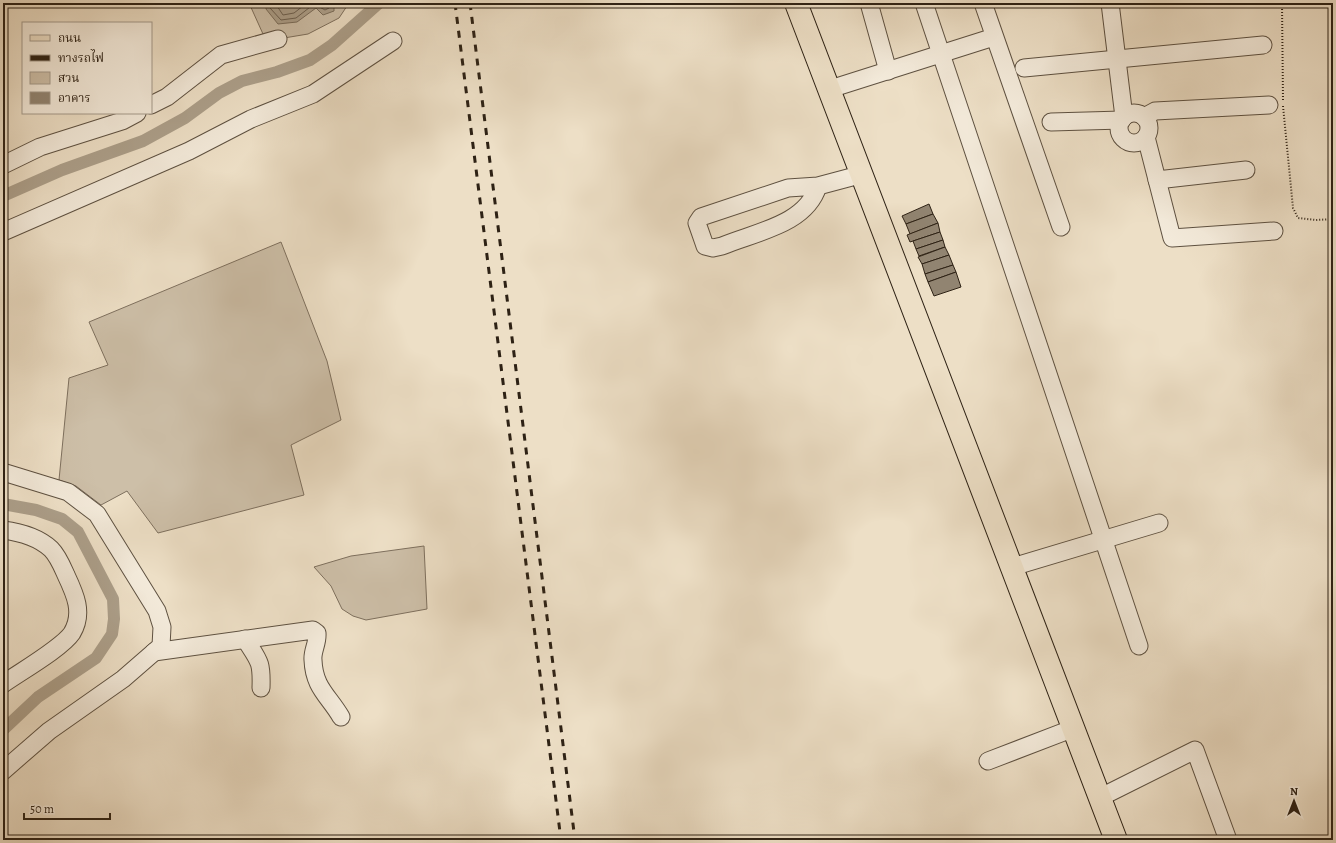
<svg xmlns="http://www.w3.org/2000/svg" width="1336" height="843" viewBox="0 0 1336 843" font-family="Alegreya,'Noto Serif Thai',serif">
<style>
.green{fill:#cdbfa8;stroke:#7e705e}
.water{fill:#ac9f8a;stroke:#7a6d5b}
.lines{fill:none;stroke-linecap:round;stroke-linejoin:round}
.shore{stroke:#6d6050;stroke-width:1}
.canal{stroke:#ac9f8a;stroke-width:12}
.building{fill:#918471;stroke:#2e2215}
.minor-casing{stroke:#5e5141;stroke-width:19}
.major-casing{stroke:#2e2215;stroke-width:24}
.path{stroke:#2e2215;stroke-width:2;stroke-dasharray:1 2;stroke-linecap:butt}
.minor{stroke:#f3eada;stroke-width:17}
.major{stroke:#eddfc6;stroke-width:22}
.rail{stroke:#2e2215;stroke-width:3;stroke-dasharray:7 7;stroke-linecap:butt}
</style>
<rect width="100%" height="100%" fill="#eddfc6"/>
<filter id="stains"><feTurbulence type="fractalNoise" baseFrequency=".005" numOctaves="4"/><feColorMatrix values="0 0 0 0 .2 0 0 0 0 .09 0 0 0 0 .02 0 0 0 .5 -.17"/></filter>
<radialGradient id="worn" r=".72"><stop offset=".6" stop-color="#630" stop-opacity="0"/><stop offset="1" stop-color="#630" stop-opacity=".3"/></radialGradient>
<g class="green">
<polygon points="249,3 349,3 339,18 308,34 278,39 263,34"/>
<polygon points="281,242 327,361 341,420 291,445 304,495 158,533 127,491 101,505 76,486 59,480 69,378 108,365 89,322"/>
<polygon points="424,546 427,609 366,620 353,616 342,609 331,586 314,567 351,556"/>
</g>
<polygon class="water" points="266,3 334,3 334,11 323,15 316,8 297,22 278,24 266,9"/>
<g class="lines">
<g class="shore">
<polyline points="270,3 270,8 281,20 296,18 314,4 325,10 329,8 330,3"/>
<polyline points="275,3 283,15 294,13 307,3"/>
</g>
<g class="canal">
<polyline points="3,196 62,170 143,141 185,118 219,93 242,81 277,72 310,60 332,45 379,3"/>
<polyline points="3,504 36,510 62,519 78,532 113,599 114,619 112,634 96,658 38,697 3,730"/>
</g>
</g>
<g class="building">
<polygon points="929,204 933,214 906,224 902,216"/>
<polygon points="933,214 938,223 910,234 906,224"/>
<polygon points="938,223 940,232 910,242 907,235"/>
<polygon points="940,232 943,240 916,249 913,241"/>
<polygon points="943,240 945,247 919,256 916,249"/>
<polygon points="945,247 949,255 922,264 918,257"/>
<polygon points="949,255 953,265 925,274 922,264"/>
<polygon points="953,265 956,272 928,282 925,274"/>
<polygon points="956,272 961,287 934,296 928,282"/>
</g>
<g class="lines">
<defs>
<g id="minor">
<polyline points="869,3 888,71"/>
<polyline points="924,3 1139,646"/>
<polyline points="983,3 1061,227"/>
<polyline points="1110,3 1124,117"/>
<polyline points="1024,68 1263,45"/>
<polyline points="830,89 994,37"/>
<polyline points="151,105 167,97 221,55 278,39"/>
<circle cx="1134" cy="128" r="15"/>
<polyline points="1144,117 1155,111 1269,105"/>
<polyline points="1051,122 1122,120"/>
<polyline points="1146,137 1172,238 1274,231"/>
<polyline points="3,165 40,147 122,121 137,113"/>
<polyline points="1157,180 1246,170"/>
<path d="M818 186C806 225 755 232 722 246L713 248 705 246 704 243 697 223 701 217 788 188 818 186 863 174"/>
<polyline points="3,232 189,151 251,119 313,94 393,41"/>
<polyline points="3,472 68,492 97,514 157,611 162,627 161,646 123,679 49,731 3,771"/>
<path d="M3 530C19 532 38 537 51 549 58 556 62 566 66 575 75 594 84 613 72 633 62 648 20 672 3 684"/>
<polyline points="1012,567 1159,523"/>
<path d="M245 639C259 661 262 661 261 688"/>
<path d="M154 652 313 630 317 633C318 643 312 651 313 660 314 688 329 696 341 717"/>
<polyline points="988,761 1074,728"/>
<polyline points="1101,797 1195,750 1228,840"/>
</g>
<polyline id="major" points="796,3 1116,840"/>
</defs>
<use href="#minor" class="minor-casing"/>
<use href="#major" class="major-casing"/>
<g class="path">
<polyline points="1282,3 1283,100"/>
<polyline points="1283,106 1293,208 1298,218 1316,220 1333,219"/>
</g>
<use href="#minor" class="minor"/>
<use href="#major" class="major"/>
<g class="rail">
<polyline points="455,3 561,840"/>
<polyline points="470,3 575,840"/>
</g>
</g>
<rect width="1336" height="843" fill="none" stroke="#eddfc6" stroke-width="16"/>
<rect x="4" y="4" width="1328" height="835" fill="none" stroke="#2e2215" stroke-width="2"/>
<rect x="8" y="8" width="1320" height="827" fill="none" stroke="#2e2215"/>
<rect x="22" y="22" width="130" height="92" fill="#f3eada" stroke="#a49a8b"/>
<rect x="30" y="35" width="20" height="6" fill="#eddfc6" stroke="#a49a8b"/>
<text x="58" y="42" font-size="12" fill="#2e2215">ถนน</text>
<rect x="30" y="55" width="20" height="6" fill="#2e2215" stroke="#a49a8b"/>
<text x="58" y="62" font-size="12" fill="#2e2215">ทางรถไฟ</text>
<rect x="30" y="72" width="20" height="12" fill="#cdbfa8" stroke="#a49a8b"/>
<text x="58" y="82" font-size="12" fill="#2e2215">สวน</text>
<rect x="30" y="92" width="20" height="12" fill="#918471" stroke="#a49a8b"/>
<text x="58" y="102" font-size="12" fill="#2e2215">อาคาร</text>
<g transform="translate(1294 801)" stroke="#f3eada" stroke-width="3" paint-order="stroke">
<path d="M0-3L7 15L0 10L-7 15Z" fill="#2e2215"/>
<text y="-6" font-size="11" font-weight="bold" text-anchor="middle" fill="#2e2215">N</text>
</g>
<path d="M24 813v6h86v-6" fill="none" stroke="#2e2215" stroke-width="2"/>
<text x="30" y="813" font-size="12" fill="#2e2215" stroke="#f3eada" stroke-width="3" paint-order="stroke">50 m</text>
<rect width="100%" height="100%" filter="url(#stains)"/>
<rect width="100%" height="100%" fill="url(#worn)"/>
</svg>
